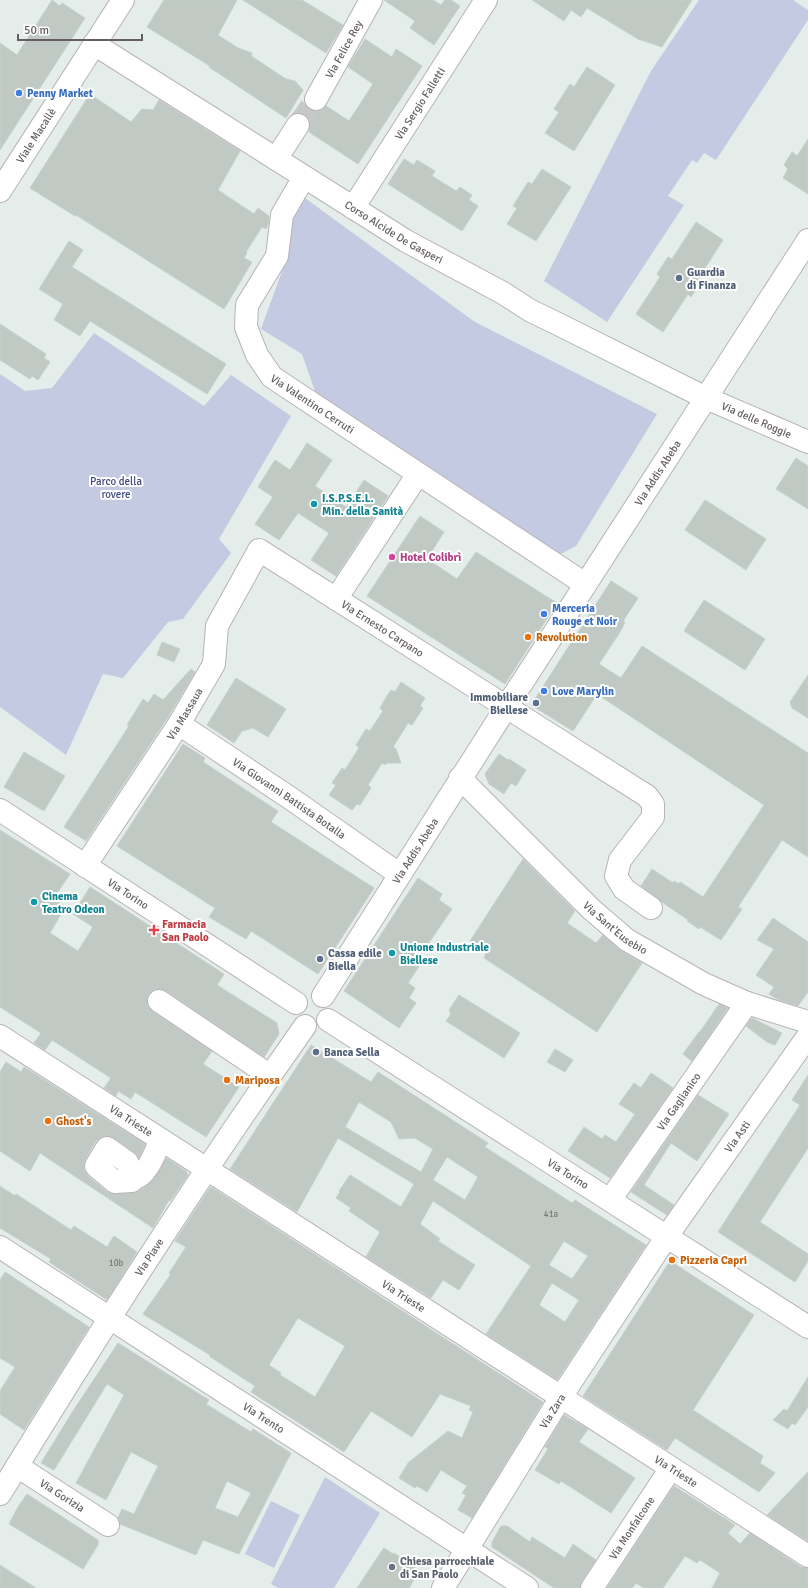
<svg xmlns="http://www.w3.org/2000/svg" width="808" height="1588" viewBox="0 0 808 1588" font-family="Signika,sans-serif">
<style>
.green{fill:#c4cae2}
.building{fill:#c1c9c4;stroke:#c4d1cb;fill-rule:evenodd}
.lines{fill:none;stroke-linecap:round;stroke-linejoin:round}
.minor-tunnel{stroke:#c5c9c8;stroke-width:22;stroke-dasharray:22 11;stroke-linecap:butt}
.minor-casing{stroke:#b8b2b6;stroke-width:24}
.minor{stroke:#fff;stroke-width:22}
.shop-dot{fill:#3f7fe0;stroke:#fff;stroke-width:1.5}
.service-dot{fill:#5c6f8a;stroke:#fff;stroke-width:1.5}
.culture-dot{fill:#0f9aa8;stroke:#fff;stroke-width:1.5}
.hotel-dot{fill:#d1479c;stroke:#fff;stroke-width:1.5}
.food-dot{fill:#e8710a;stroke:#fff;stroke-width:1.5}
.health-dot{fill:#e0444e;stroke:#fff;stroke-width:1.5}
.worship-dot{fill:#6b7280;stroke:#fff;stroke-width:1.5}
.labels{text-anchor:middle;stroke-width:4;stroke-linejoin:round;paint-order:stroke}
.number-label{font-size:9px;fill:#7b787a}
.street-label{font-size:11px;fill:#645d61;stroke:#fff}
.shop-label{font-size:11px;font-weight:bold;fill:#366cbe;stroke:#fff;text-anchor:start}
.service-label{font-size:11px;font-weight:bold;fill:#4e5e75;stroke:#fff;text-anchor:start}
.park-label{font-size:11px;fill:#3f4980;stroke:#fff}
.culture-label{font-size:11px;font-weight:bold;fill:#0d838f;stroke:#fff;text-anchor:start}
.hotel-label{font-size:11px;font-weight:bold;fill:#b23c85;stroke:#fff;text-anchor:start}
.food-label{font-size:11px;font-weight:bold;fill:#c56008;stroke:#fff;text-anchor:start}
.health-label{font-size:11px;font-weight:bold;fill:#be3a42;stroke:#fff;text-anchor:start}
.worship-label{font-size:11px;font-weight:bold;fill:#5b616d;stroke:#fff;text-anchor:start}
</style>
<rect width="100%" height="100%" fill="#e5edea"/>
<g class="green">
<polygon points="699,0 793,0 808,10 808,20 716,160 704,153 697,163 692,160 668,196 684,205 607,322 544,281 651,71"/>
<polygon points="305,198 475,322 657,414 576,546 561,554 316,394 302,354 261,329 289,252 293,220"/>
<polygon points="94,333 204,406 231,375 291,416 219,539 231,553 183,619 168,622 123,678 103,674 66,755 0,707 0,374 25,391 52,388"/>
<polygon points="325,1477 380,1513 334,1588 278,1588 271,1584"/>
<polygon points="271,1501 300,1515 274,1568 245,1554"/>
</g>
<g class="building">
<polygon points="52,0 60,6 62,3 85,18 0,150 0,43 17,55"/>
<polygon points="164,0 237,0 218,35 238,48 252,53 251,56 286,79 295,81 303,90 286,118 209,67 210,66 147,27"/>
<polygon points="243,0 302,0 343,25 326,53"/>
<polygon points="384,0 433,0 441,5 445,0 451,0 460,6 434,45 410,28 415,21"/>
<polygon points="532,0 692,0 662,47 638,39 587,8 581,17 571,10 564,21"/>
<polygon points="365,39 392,57 396,49 422,66 358,164 309,132 310,126 310,122 317,111 322,110 326,106 349,121 373,84 348,67"/>
<polygon points="587,67 615,85 574,151 545,133 559,112 554,109 570,84 574,87"/>
<polygon points="90,94 131,122 142,109 153,110 159,100 240,151 218,190 254,214 258,208 269,216 268,225 266,229 262,227 246,252 247,253 244,258 252,262 224,309 76,215 75,216 30,188"/>
<polygon points="808,139 808,194 783,178 788,169 784,165 792,152 797,156"/>
<polygon points="404,159 414,165 417,160 435,171 432,176 456,191 460,187 472,195 469,200 478,206 462,231 388,184"/>
<polygon points="542,169 571,187 536,241 507,224 517,208 513,206 528,182 532,184"/>
<polygon points="696,222 723,240 698,279 701,282 691,297 688,294 663,332 636,314 660,277 657,274 668,257 672,259"/>
<polygon points="69,241 83,250 72,267 226,364 207,394 90,321 80,336 54,320 63,304 39,289"/>
<polygon points="0,324 46,354 44,358 50,362 38,380 32,376 30,379 0,360"/>
<polygon points="307,443 332,460 315,486 346,507 364,480 388,496 336,576 311,560 329,533 298,513 279,540 255,524 273,497 258,487 275,460 290,470"/>
<polygon points="796,458 808,466 808,509 776,489"/>
<polygon points="705,500 766,539 746,570 685,530"/>
<polygon points="420,516 444,532 427,559 457,579 476,552 557,603 505,684 367,596"/>
<polygon points="611,581 638,598 623,621 625,622 620,632 599,664 621,678 642,646 808,753 808,857 782,840 738,907 742,909 721,940 700,927 699,929 687,921 688,920 662,902 641,886 652,869 673,883 674,881 679,884 680,882 703,897 764,805 597,694 573,731 531,705"/>
<polygon points="704,600 765,639 745,670 684,631"/>
<polygon points="162,642 180,649 174,662 157,655"/>
<polygon points="191,669 195,672 168,717 86,841 64,827 129,726 127,725 143,699 148,703 154,694 163,700"/>
<polygon points="808,675 808,718 792,708 790,702"/>
<polygon points="236,678 286,709 268,737 253,728 242,731 234,743 207,725"/>
<polygon points="401,682 425,698 420,706 423,708 412,725 408,723 393,747 396,749 401,763 387,763 385,765 382,763 368,785 371,788 360,805 357,804 352,810 329,795 336,785 332,783 342,768 345,770 359,748 356,745 366,729 370,731 383,711 380,708 387,696 391,690 395,692"/>
<polygon points="183,744 205,758 203,762 278,811 271,822 374,888 318,974 251,931 246,939 209,917 215,908 117,846"/>
<polygon points="24,752 65,776 44,811 4,787"/>
<polygon points="499,754 508,760 509,759 526,770 516,786 511,783 504,794 489,784 485,774"/>
<polygon points="0,830 70,874 53,899 65,907 50,933 78,951 93,927 73,914 90,887 224,974 217,985 277,1023 279,1034 264,1057 166,991 160,989 154,990 148,994 147,1001 148,1007 152,1011 212,1051 203,1064 239,1087 206,1137 135,1092 131,1099 118,1091 116,1096 104,1088 111,1078 52,1040 45,1050 34,1043 41,1033 0,1007"/>
<polygon points="523,859 575,911 567,923 596,943 603,935 621,951 642,963 597,1032 484,958 487,951 470,941"/>
<polygon points="418,878 442,894 439,900 452,909 415,963 420,965 408,983 415,988 409,998 416,1003 399,1028 344,991"/>
<polygon points="773,918 808,942 808,992 798,1006 777,999 769,994 774,987 756,975 774,949 757,940"/>
<polygon points="459,995 520,1033 504,1058 446,1021 451,1014 449,1010"/>
<polygon points="719,1004 728,1008 692,1061 683,1054 699,1032 700,1032"/>
<polygon points="752,1018 782,1033 775,1045 767,1042 746,1026"/>
<path d="M311 1045 371 1082 378 1072 488 1143 485 1147 572 1203 575 1200 646 1245 557 1380 486 1334 531 1266 433 1201 420 1224 440 1239 438 1241 475 1265 459 1290 443 1280 431 1298 366 1257 380 1232 349 1211 351 1208 336 1198 340 1192 339 1191 350 1175 401 1207 414 1184 338 1138 297 1212 230 1169ZM359 1102 391 1122 399 1139 415 1138 433 1149 421 1172 345 1127ZM447 1157 478 1177 465 1200 433 1180ZM564 1241 588 1256 572 1279 549 1265ZM552 1283 579 1300 565 1322 539 1305Z"/>
<polygon points="555,1049 573,1060 565,1072 547,1062"/>
<polygon points="6,1062 21,1072 24,1067 145,1144 139,1158 134,1152 114,1138 108,1136 102,1137 96,1141 85,1160 84,1165 84,1170 88,1176 107,1192 116,1194 138,1192 154,1179 166,1158 186,1171 188,1175 170,1201 169,1200 153,1228 40,1153 30,1171 0,1151 0,1072"/>
<polygon points="651,1073 673,1088 610,1178 568,1151 584,1127 602,1139 605,1135 616,1142 635,1114 619,1104 634,1083 641,1088"/>
<polygon points="808,1075 808,1148 760,1222 808,1254 808,1261 795,1282 718,1232 800,1105 792,1100"/>
<polygon points="698,1095 729,1114 697,1161 671,1143 644,1185 674,1205 667,1215 631,1192"/>
<polygon points="0,1186 15,1196 16,1194 71,1230 74,1226 107,1247 114,1236 137,1252 107,1300 49,1262 51,1259 0,1228"/>
<path d="M211 1187 543 1402 472 1518 458 1510 466 1495 462 1493 467 1486 441 1470 427 1492 417 1486 415 1488 399 1478 408 1463 448 1431 462 1438 473 1412 469 1410 471 1406 440 1394 412 1437 371 1411 344 1452 251 1392 255 1386 209 1356 210 1355 143 1314 171 1274 169 1273 186 1247 175 1241 209 1189ZM298 1318 345 1346 315 1397 280 1375 281 1373 269 1365Z"/>
<polygon points="670,1261 754,1315 693,1410 763,1456 760,1463 775,1473 759,1492 675,1438 667,1450 583,1396"/>
<polygon points="5,1272 89,1327 24,1430 0,1414 0,1391 15,1367 0,1358 0,1280"/>
<path d="M118 1343 209 1400 206 1404 251 1432 253 1429 291 1453 239 1554 203 1540 196 1555 120 1524 118 1518 122 1509 134 1514 158 1466 131 1452 106 1500 76 1483 124 1395 107 1384 54 1470 41 1463 73 1411ZM227 1481 251 1493 238 1517 215 1508Z"/>
<polygon points="808,1377 808,1407 795,1425 792,1423 788,1429 773,1420 784,1409 787,1411"/>
<polygon points="564,1415 588,1429 579,1442 635,1478 611,1513 561,1481 559,1484 535,1470 548,1449 545,1447"/>
<polygon points="808,1472 808,1541 767,1515"/>
<polygon points="674,1486 735,1525 728,1533 740,1544 750,1533 801,1567 808,1568 808,1588 712,1588 720,1573 700,1560 697,1563 685,1556 663,1588 644,1588 636,1583 632,1588 607,1588"/>
<polygon points="27,1494 98,1540 98,1545 83,1569 9,1524 18,1507"/>
<polygon points="501,1526 507,1526 530,1542 532,1537 565,1558 573,1544 596,1560 582,1581 580,1588 554,1588 492,1547 492,1542"/>
<polygon points="384,1548 393,1554 394,1553 418,1570 417,1572 418,1573 409,1588 357,1588 383,1549"/>
<polygon points="0,1565 36,1588 0,1588"/>
</g>
<g class="lines">
<polyline class="minor-tunnel" points="298,125 316,99"/>
<defs>
<g id="minor">
<path id="s1" d="M94 44 406 241 503 293 531 311 556 323 706 398 808 442"/>
<path id="s2" d="M316 99 371 0"/>
<polyline points="276,159 298,125"/>
<path id="s3" d="M304 177 282 215 277 256 247 305 246 327 257 355 272 377 585 584"/>
<path id="s4" d="M0 191 123 0"/>
<path id="s5" d="M353 208 486 0"/>
<polyline points="336,599 418,474"/>
<path id="s6" d="M179 724 290 798 399 874"/>
<path id="s7" d="M460 778 591 909 627 940 704 984 747 1003 808 1022"/>
<path id="s8" d="M0 810 296 1003"/>
<path id="s9" d="M85 866 179 724 214 664 217 626 259 550 647 796 653 804V817L620 860 616 876 624 889 651 908"/>
<path id="s10" d="M323 996 507 706 808 240"/>
<polyline points="159,1001 269,1075"/>
<path id="s11" d="M328 1020 808 1327"/>
<path id="s12" d="M0 1036 808 1556"/>
<path d="M134 1178 127 1162 107 1148 96 1166 115 1182 132 1181C135 1177 139 1177 142 1174 150 1166 158 1149 159 1139"/>
<path id="s13" d="M610 1200 747 1003"/>
<path id="s14" d="M0 1247 527 1588"/>
<path id="s15" d="M17 1466 108 1525"/>
<path id="s16" d="M0 1494C97 1335 198 1178 305 1026"/>
<path id="s17" d="M443 1588 561 1397 667 1236 808 1036"/>
<path id="s18" d="M592 1588 671 1468"/>
</g>
</defs>
<use href="#minor" class="minor-casing"/>
<use href="#minor" class="minor"/>
</g>
<g class="shop-dot">
<circle cx="19" cy="93" r="4"/>
<circle cx="544" cy="614" r="4"/>
<circle cx="544" cy="691" r="4"/>
</g>
<g class="service-dot">
<circle cx="679" cy="278" r="4"/>
<circle cx="536" cy="703" r="4"/>
<circle cx="320" cy="959" r="4"/>
<circle cx="316" cy="1052" r="4"/>
</g>
<g class="culture-dot">
<circle cx="314" cy="504" r="4"/>
<circle cx="34" cy="902" r="4"/>
<circle cx="392" cy="953" r="4"/>
</g>
<circle class="hotel-dot" cx="392" cy="557" r="4"/>
<g class="food-dot">
<circle cx="528" cy="637" r="4"/>
<circle cx="227" cy="1080" r="4"/>
<circle cx="48" cy="1121" r="4"/>
<circle cx="672" cy="1260" r="4"/>
</g>
<path class="health-dot" d="M152 924h4v4h4v4h-4v4h-4v-4h-4v-4h4z"/>
<circle class="worship-dot" cx="392" cy="1567" r="4"/>
<g class="labels">
<g class="number-label">
<text x="551" y="1217">41a</text>
<text x="116" y="1266">10b</text>
</g>
<g class="street-label">
<text dy="4" stroke="none"><textPath href="#s2" startOffset="57">Via Felice Rey</textPath></text>
<text dy="4" stroke="none"><textPath href="#s5" startOffset="124">Via Sergio Falletti</textPath></text>
<text dy="4" stroke="none"><textPath href="#s4" startOffset="66">Viale Macallè</textPath></text>
<text dy="4" stroke="none"><textPath href="#s1" startOffset="354">Corso Alcide De Gasperi</textPath></text>
<text dy="4" stroke="none"><textPath href="#s3" startOffset="270">Via Valentino Cerruti</textPath></text>
<text dy="4" stroke="none"><textPath href="#s1" startOffset="763">Via delle Roggie</textPath></text>
<text dy="4" stroke="none"><textPath href="#s10" startOffset="621">Via Addis Abeba</textPath></text>
<text dy="4" stroke="none"><textPath href="#s9" startOffset="511">Via Ernesto Carpano</textPath></text>
<text dy="4" stroke="none"><textPath href="#s9" startOffset="182">Via Massaua</textPath></text>
<text dy="4" stroke="none"><textPath href="#s6" startOffset="133">Via Giovanni Battista Botalla</textPath></text>
<text dy="4" stroke="none"><textPath href="#s10" startOffset="172">Via Addis Abeba</textPath></text>
<text dy="4" stroke="none"><textPath href="#s8" startOffset="153">Via Torino</textPath></text>
<text dy="4" stroke="none"><textPath href="#s7" startOffset="216">Via Sant'Eusebio</textPath></text>
<text dy="4" stroke="none"><textPath href="#s13" startOffset="120">Via Gaglianico</textPath></text>
<text dy="4" stroke="none"><textPath href="#s12" startOffset="156">Via Trieste</textPath></text>
<text dy="4" stroke="none"><textPath href="#s17" startOffset="539">Via Asti</textPath></text>
<text dy="4" stroke="none"><textPath href="#s11" startOffset="285">Via Torino</textPath></text>
<text dy="4" stroke="none"><textPath href="#s16" startOffset="280">Via Piave</textPath></text>
<text dy="4" stroke="none"><textPath href="#s12" startOffset="480">Via Trieste</textPath></text>
<text dy="4" stroke="none"><textPath href="#s17" startOffset="208">Via Zara</textPath></text>
<text dy="4" stroke="none"><textPath href="#s14" startOffset="314">Via Trento</textPath></text>
<text dy="4" stroke="none"><textPath href="#s12" startOffset="804">Via Trieste</textPath></text>
<text dy="4" stroke="none"><textPath href="#s15" startOffset="54">Via Gorizia</textPath></text>
<text dy="4" stroke="none"><textPath href="#s18" startOffset="72">Via Monfalcone</textPath></text>
</g>
<g class="shop-label">
<text x="27" y="97">Penny Market</text>
<text x="552" y="612">Merceria<tspan x="552" dy="13">Rouge et Noir</tspan></text>
<text x="552" y="695">Love Marylin</text>
</g>
<g class="service-label">
<text x="687" y="276">Guardia<tspan x="687" dy="13">di Finanza</tspan></text>
<text x="528" y="701" text-anchor="end">Immobiliare<tspan x="528" dy="13">Biellese</tspan></text>
<text x="328" y="957">Cassa edile<tspan x="328" dy="13">Biella</tspan></text>
<text x="324" y="1056">Banca Sella</text>
</g>
<g class="park-label">
<text x="116" y="485">Parco della<tspan x="116" dy="13">rovere</tspan></text>
</g>
<g class="culture-label">
<text x="322" y="502">I.S.P.S.E.L.<tspan x="322" dy="13">Min. della Sanità</tspan></text>
<text x="42" y="900">Cinema<tspan x="42" dy="13">Teatro Odeon</tspan></text>
<text x="400" y="951">Unione Industriale<tspan x="400" dy="13">Biellese</tspan></text>
</g>
<g class="hotel-label">
<text x="400" y="561">Hotel Colibrì</text>
</g>
<g class="food-label">
<text x="536" y="641">Revolution</text>
<text x="235" y="1084">Mariposa</text>
<text x="56" y="1125">Ghost's</text>
<text x="680" y="1264">Pizzeria Capri</text>
</g>
<g class="health-label">
<text x="162" y="928">Farmacia<tspan x="162" dy="13">San Paolo</tspan></text>
</g>
<g class="worship-label">
<text x="400" y="1565">Chiesa parrocchiale<tspan x="400" dy="13">di San Paolo</tspan></text>
</g>
</g>
<path d="M18 34v6h124v-6" fill="none" stroke="#645d61" stroke-width="2"/>
<text x="24" y="34" font-size="12" fill="#645d61" stroke="#ffffff" stroke-width="3" paint-order="stroke">50 m</text>
</svg>
